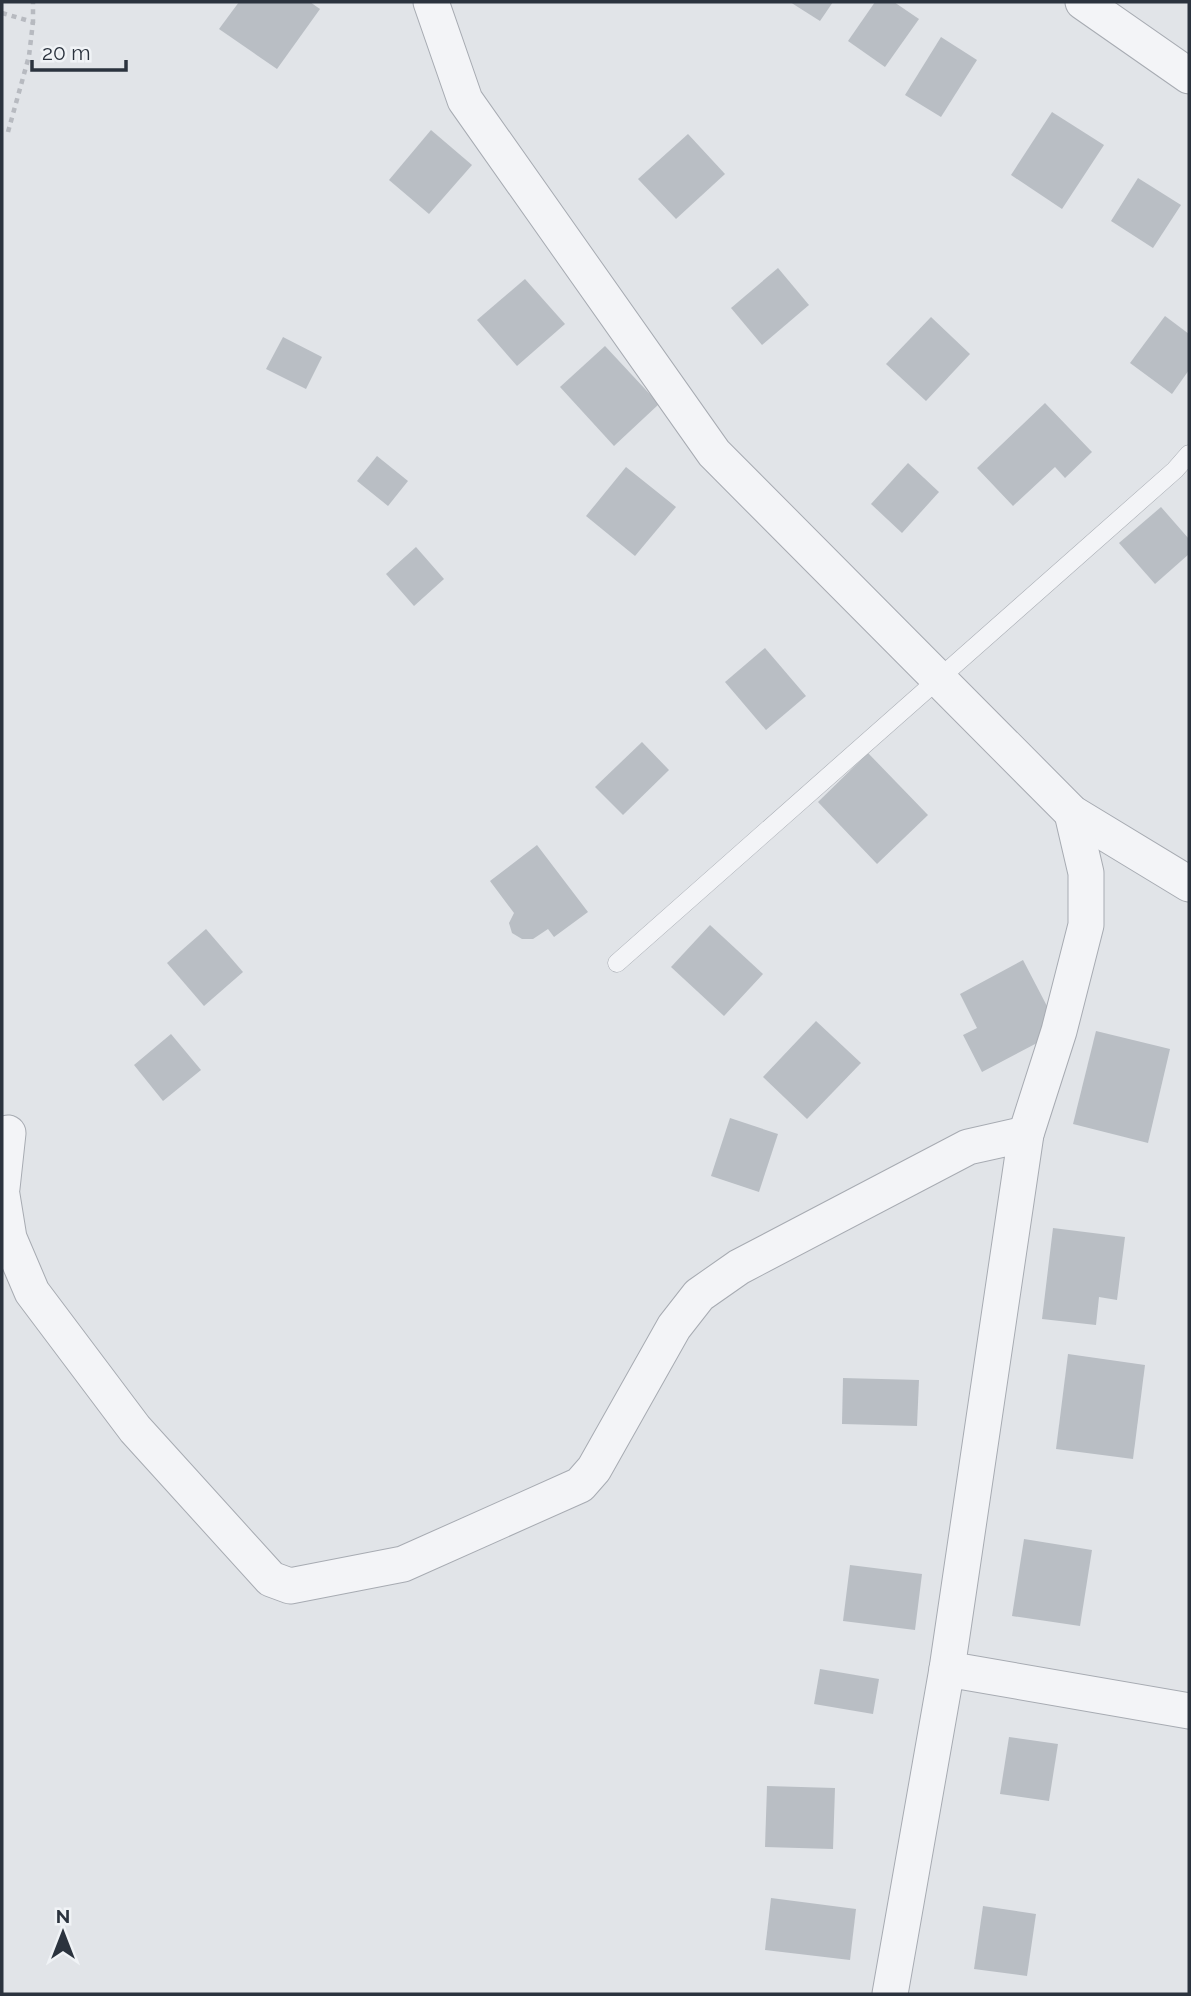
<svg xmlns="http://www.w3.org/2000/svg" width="1191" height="1996" viewBox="0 0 1191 1996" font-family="Raleway,sans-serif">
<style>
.building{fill:#b9bec4}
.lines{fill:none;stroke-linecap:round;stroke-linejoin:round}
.service-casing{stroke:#a7abb2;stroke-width:19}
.minor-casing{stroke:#a7abb2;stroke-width:37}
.path{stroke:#b7bac0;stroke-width:4.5;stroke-dasharray:5 5;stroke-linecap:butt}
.service{stroke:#f3f4f7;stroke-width:18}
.minor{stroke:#f3f4f7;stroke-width:35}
</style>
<rect width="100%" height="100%" fill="#e1e4e8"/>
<g class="building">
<polygon points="239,2 310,2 320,9 277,69 219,29"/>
<polygon points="790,2 833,2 820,21"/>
<polygon points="875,2 894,2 919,19 885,67 848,41"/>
<polygon points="941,37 977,60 941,117 905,95"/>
<polygon points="1052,112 1104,145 1062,209 1011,175"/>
<polygon points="431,130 472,165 429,214 389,180"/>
<polygon points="688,134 725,174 676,219 638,179"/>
<polygon points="1138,178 1181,205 1153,248 1111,221"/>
<polygon points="778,268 809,305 762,345 731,308"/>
<polygon points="525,279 565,324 517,366 477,320"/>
<polygon points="1165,316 1189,334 1189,370 1172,394 1130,363"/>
<polygon points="931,317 970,354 926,401 886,364"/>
<polygon points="283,337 322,357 306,389 266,369"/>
<polygon points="605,346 659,404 614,446 560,387"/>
<polygon points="1045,403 1092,452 1065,478 1055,467 1013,506 977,468"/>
<polygon points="377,456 408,481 388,506 357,481"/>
<polygon points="908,463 939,492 902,533 871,504"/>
<polygon points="626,467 676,507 635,556 586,516"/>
<polygon points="1161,507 1189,539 1189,554 1155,584 1119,543"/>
<polygon points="416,547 444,579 414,606 386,574"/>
<polygon points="765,648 806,696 766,730 725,682"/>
<polygon points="642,742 669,770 623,815 595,787"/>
<polygon points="868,753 928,815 877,864 818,802"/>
<polygon points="537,845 588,912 554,937 548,929 533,939 522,939 512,933 509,923 514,913 490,881"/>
<polygon points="710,925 763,974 724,1016 671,967"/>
<polygon points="206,929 243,972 204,1006 167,963"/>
<polygon points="1023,960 1048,1008 1037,1043 982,1072 963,1035 977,1028 960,994"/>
<polygon points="816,1021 861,1063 807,1119 763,1077"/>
<polygon points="1096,1031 1170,1049 1148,1143 1073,1124"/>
<polygon points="171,1034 201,1070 163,1101 134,1065"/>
<polygon points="730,1118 778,1134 759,1192 711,1176"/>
<polygon points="1053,1228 1125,1237 1117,1300 1099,1297 1096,1325 1042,1319"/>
<polygon points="1068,1354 1145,1365 1133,1459 1056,1449"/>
<polygon points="843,1378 919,1380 917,1426 842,1424"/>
<polygon points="1024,1539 1092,1550 1080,1626 1012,1616"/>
<polygon points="850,1565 922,1574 915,1630 843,1621"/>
<polygon points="820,1669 879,1679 873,1714 814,1704"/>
<polygon points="1009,1737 1058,1744 1049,1801 1000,1794"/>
<polygon points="767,1786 835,1788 833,1849 765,1847"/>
<polygon points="771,1898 856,1909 850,1960 765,1950"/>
<polygon points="983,1906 1036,1914 1027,1976 974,1969"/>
</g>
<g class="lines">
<defs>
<polyline id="service" points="617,963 1175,470 1189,454"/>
<g id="minor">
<polyline points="431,2 465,100 714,453 1072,813 1189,884"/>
<polyline points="1083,2 1189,76"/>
<polyline points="1072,813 1086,873 1086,925 1059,1031 1026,1134 947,1669 1189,1711"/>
<polyline points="2,1188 8,1133"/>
<polyline points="2,1195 9,1238 32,1292 135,1429 271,1579 290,1586 403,1564 580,1485 594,1469 674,1327 699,1295 739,1267 968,1147 1026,1134"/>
<polyline points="890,1994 947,1669"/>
</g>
</defs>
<use href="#service" class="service-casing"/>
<use href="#minor" class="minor-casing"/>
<g class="path">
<polyline points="2,13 33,22 33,2"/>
<polyline points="8,132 29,56 33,22"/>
</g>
<use href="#service" class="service"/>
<use href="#minor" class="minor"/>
</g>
<rect width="1191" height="1996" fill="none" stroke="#2b333e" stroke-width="7"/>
<g transform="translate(63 1933)" stroke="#f0f3f6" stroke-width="5" paint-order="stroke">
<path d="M0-5L12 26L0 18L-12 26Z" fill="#2b333e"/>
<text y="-10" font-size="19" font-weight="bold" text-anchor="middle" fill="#2b333e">N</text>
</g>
<path d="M32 60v10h94v-10" fill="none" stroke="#2b333e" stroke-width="3.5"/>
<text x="42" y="60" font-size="21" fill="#2b333e" stroke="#f0f3f6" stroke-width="5" paint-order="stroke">20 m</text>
</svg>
